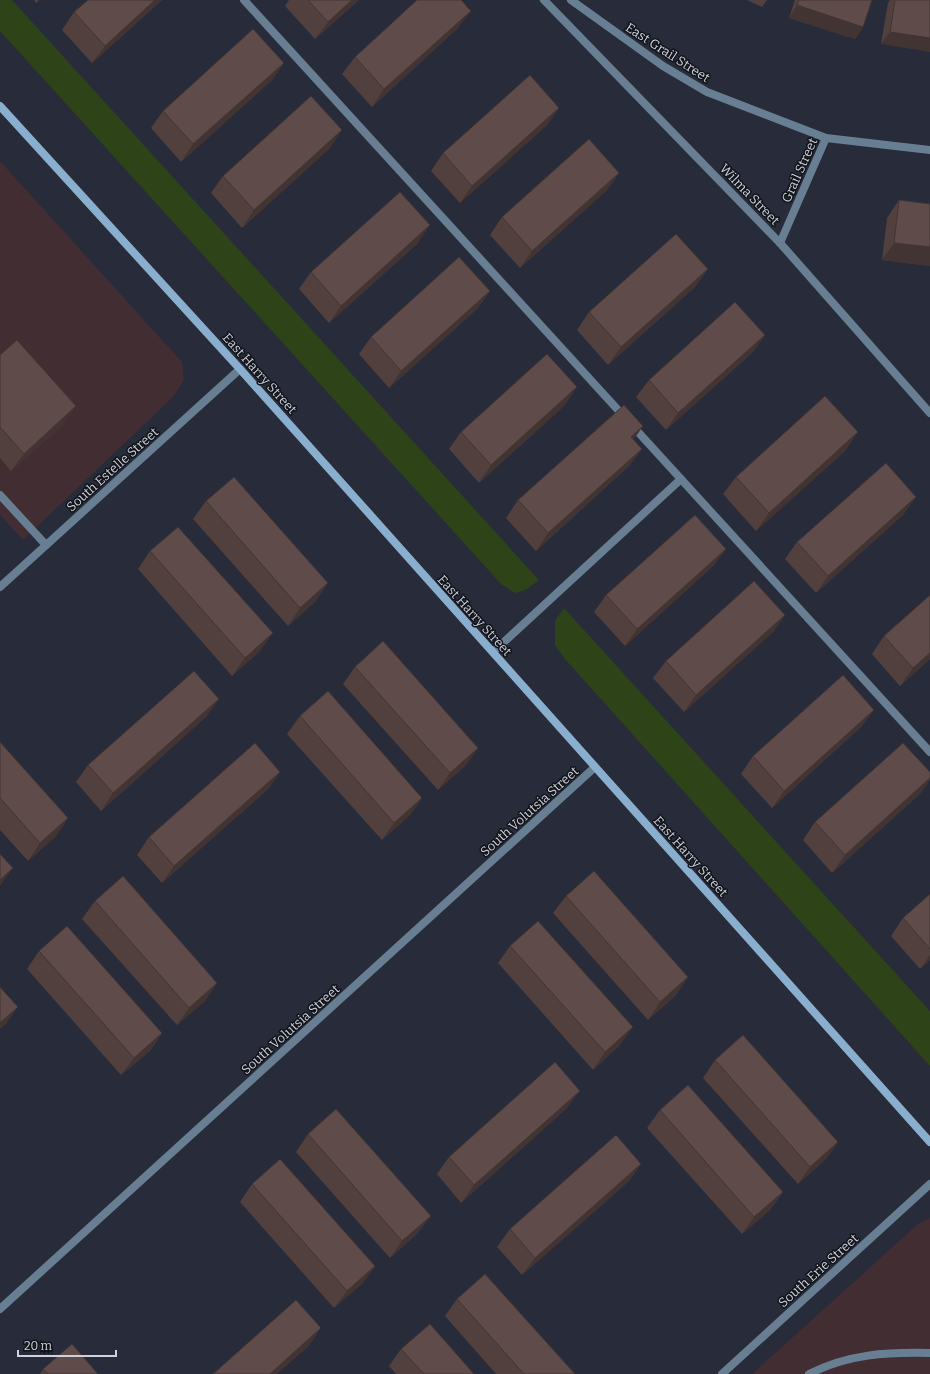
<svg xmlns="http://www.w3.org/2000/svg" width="930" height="1374" viewBox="0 0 930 1374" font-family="Bitter,serif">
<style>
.commercial{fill:#412d32}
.green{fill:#2e4318}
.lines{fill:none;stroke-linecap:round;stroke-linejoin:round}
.service{stroke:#687f93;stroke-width:8}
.minor{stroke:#687f93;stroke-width:8}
.secondary{stroke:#89aece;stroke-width:8}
.wall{fill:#52403f}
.shaded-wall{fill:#423433}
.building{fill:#5f4b49;stroke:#423433}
.labels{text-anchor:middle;stroke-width:3;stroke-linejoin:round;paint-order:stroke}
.street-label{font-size:13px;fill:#ced1db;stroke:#12141b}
</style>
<rect width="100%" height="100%" fill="#272b3a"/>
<g class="commercial">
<polygon points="0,161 182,362 184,380 174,396 23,540 0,515"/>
<polygon points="930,1218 930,1374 752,1374 919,1223"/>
</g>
<g class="green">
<polygon points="0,0 12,0 539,580 526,590 515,593 501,584 0,31"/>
<polygon points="564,608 930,1011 930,1066 564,658 555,645 555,621"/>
</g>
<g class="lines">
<g class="service">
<polyline points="244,0 930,752"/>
<polyline points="0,495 46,545"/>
<polyline points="493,652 681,479"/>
<path d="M809 1374C848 1354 887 1352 930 1353"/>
</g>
<g class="minor">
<polyline points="544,0 780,243 930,413"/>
<polyline points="571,0 663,66 707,92 826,138 930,150"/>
<polyline points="780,243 826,138"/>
<polyline points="0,587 240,369"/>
<polyline points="0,1309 595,767"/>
<polyline points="722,1374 930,1184"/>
</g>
<polyline class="secondary" points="0,106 240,369 930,1142"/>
</g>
<g class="wall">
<polygon points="34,0 39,0 36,3"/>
<polygon points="88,0 162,0 92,63 62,30 74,12"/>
<polygon points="289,0 359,0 315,39 285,6"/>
<polygon points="747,0 767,0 762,7"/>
<polygon points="795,0 872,0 863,27 855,39 789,18"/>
<polygon points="890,0 930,0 881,44 888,3"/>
<polygon points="458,28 372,107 342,74 355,57"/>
<polygon points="284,63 272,80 181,162 151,128 163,111"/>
<polygon points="559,108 547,125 460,203 431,171 443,153"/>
<polygon points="330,148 242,228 211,193 223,176"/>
<polygon points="619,173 607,190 520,268 490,235 502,217"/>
<polygon points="899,200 930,204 930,266 882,260 887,218"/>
<polygon points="418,243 329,323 299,289 311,272"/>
<polygon points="708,269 695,287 608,365 577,330 589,312"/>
<polygon points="490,291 477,309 389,388 359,354 371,337"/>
<polygon points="765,335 753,352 666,430 636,397 649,380"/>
<polygon points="0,355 64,424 11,471 0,458"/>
<polygon points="565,405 479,483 449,449 461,432"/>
<polygon points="643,426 633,440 642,449 629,466 536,551 506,518 518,500"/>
<polygon points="846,450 756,531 723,494 736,477"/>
<polygon points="206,501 316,601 288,626 193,519"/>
<polygon points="904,514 816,593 785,559 797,542"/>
<polygon points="726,549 713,566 625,646 594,612 606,595"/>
<polygon points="150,551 260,651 232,676 138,569"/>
<polygon points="785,615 773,632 684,712 653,678 666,661"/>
<polygon points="884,636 930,659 900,686 872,654"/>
<polygon points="355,667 478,748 466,765 438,790 343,684"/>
<polygon points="874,710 861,727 772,808 741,774 753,756"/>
<polygon points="207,716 101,811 76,782 88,765"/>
<polygon points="300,716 422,798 410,815 382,840 287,734"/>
<polygon points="0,742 68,818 56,836 28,861 0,830"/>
<polygon points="280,772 268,789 162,883 137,855 149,837"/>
<polygon points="921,793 832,873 803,840 815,822"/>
<polygon points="930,894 930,960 920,969 891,936 903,918"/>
<polygon points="566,896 688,977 676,995 648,1020 553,913"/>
<polygon points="95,901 217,983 205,1001 177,1025 82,919"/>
<polygon points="510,946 620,1045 593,1070 498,963"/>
<polygon points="39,951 162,1033 150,1051 121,1075 27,969"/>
<polygon points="715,1060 838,1142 826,1159 798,1184 703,1078"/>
<polygon points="567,1108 461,1203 437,1174 449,1157"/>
<polygon points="660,1110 783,1192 770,1210 742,1234 647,1128"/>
<polygon points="308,1134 418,1233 390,1258 296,1152"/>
<polygon points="641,1164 629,1181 522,1275 497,1247 510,1229"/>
<polygon points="252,1184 375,1266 363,1283 334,1308 240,1202"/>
<polygon points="457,1299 575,1374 496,1374 445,1316"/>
<polygon points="401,1349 474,1374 396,1374 389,1366"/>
<polygon points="43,1369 98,1374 40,1374"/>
</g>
<g class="shaded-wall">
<polygon points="155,0 162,0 92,63 105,46"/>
<polygon points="352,0 359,0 315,39 328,22"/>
<polygon points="797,5 863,27 855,39 789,18"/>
<polygon points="471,11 458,28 372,107 384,89"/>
<polygon points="890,32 930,38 930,52 881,44"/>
<polygon points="284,63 272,80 181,162 193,144"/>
<polygon points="559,108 547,125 460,203 472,186"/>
<polygon points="342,130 330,148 242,228 254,210"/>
<polygon points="619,173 607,190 520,268 532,251"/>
<polygon points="430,225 418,243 329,323 341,306"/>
<polygon points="894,243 930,247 930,266 882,260"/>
<polygon points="708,269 695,287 608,365 621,347"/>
<polygon points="490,291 477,309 389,388 401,371"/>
<polygon points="765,335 753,352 666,430 678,413"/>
<polygon points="577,387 565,405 479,483 491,465"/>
<polygon points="76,406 64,424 11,471 24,454"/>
<polygon points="643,426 631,443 631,437"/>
<polygon points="858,432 846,450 756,531 769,513"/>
<polygon points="642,449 629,466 536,551 548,533"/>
<polygon points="916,497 904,514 816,593 828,576"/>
<polygon points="726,549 713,566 625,646 637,629"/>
<polygon points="328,583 316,601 288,626 300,608"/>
<polygon points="785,615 773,632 684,712 696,695"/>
<polygon points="273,633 260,651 232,676 245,658"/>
<polygon points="930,653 930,659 900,686 913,668"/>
<polygon points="219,699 207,716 101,811 113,793"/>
<polygon points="874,710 861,727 772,808 784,791"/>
<polygon points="478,748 466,765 438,790 450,773"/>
<polygon points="280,772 268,789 162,883 174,866"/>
<polygon points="930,778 930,780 921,793 832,873 845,855"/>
<polygon points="422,798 410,815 382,840 394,823"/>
<polygon points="68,818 56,836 28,861 40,843"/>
<polygon points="13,868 0,886 0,880"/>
<polygon points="930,955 930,960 920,969"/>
<polygon points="688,977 676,995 648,1020 660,1002"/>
<polygon points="217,983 205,1001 177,1025 189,1008"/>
<polygon points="18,1007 6,1024 0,1029 0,1023"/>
<polygon points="633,1027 620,1045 593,1070 605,1052"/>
<polygon points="162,1033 150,1051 121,1075 134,1058"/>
<polygon points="580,1091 567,1108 461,1203 474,1185"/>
<polygon points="838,1142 826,1159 798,1184 810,1167"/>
<polygon points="641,1164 629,1181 522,1275 535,1258"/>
<polygon points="783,1192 770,1210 742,1234 754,1217"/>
<polygon points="431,1216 418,1233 390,1258 402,1241"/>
<polygon points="375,1266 363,1283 334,1308 347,1291"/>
<polygon points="321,1328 309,1346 277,1374 270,1374"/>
</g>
<g class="building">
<polygon points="88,0 155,0 105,46 74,12"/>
<polygon points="308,0 352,0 328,22"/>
<polygon points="417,0 461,0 471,11 384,89 355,57"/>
<polygon points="799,0 872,0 863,27 797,5"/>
<polygon points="895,0 930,0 930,38 890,32"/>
<polygon points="253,29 284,63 193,144 163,111"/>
<polygon points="530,75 559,108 472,186 443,153"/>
<polygon points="311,96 342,130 254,210 223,176"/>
<polygon points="589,139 619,173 532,251 502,217"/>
<polygon points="400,192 430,225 341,306 311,272"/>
<polygon points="899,200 930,204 930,247 894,243"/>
<polygon points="676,234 708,269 621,347 589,312"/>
<polygon points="459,257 490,291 401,371 371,337"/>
<polygon points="735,302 765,335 678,413 649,380"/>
<polygon points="17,340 76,406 24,454 0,427 0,355"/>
<polygon points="547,354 577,387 491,465 461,432"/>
<polygon points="825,396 858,432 769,513 736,477"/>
<polygon points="624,405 643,426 631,437 642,449 548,533 518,500"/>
<polygon points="886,463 916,497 828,576 797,542"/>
<polygon points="234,477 328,583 300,608 206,501"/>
<polygon points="695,515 726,549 637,629 606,595"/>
<polygon points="178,527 273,633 245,658 150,551"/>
<polygon points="754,581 785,615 696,695 666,661"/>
<polygon points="930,595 930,653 913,668 884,636"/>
<polygon points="383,641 478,748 450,773 355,667"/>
<polygon points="194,671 219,699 113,793 88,765"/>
<polygon points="843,675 874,710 784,791 753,756"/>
<polygon points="328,691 422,798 394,823 300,716"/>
<polygon points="0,742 68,818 40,843 0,798"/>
<polygon points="255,743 280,772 174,866 149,837"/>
<polygon points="903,743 930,772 930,778 845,855 815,822"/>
<polygon points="0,854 13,868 0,880"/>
<polygon points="594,871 688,977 660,1002 566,896"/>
<polygon points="123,876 217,983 189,1008 95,901"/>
<polygon points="930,894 930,949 903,918"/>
<polygon points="538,921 633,1027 605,1052 510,946"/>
<polygon points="67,926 162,1033 134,1058 39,951"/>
<polygon points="0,987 18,1007 0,1023"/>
<polygon points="743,1035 838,1142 810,1167 715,1060"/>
<polygon points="555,1062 580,1091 474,1185 449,1157"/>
<polygon points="688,1085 783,1192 754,1217 660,1110"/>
<polygon points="336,1109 431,1216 402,1241 308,1134"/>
<polygon points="616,1135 641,1164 535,1258 510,1229"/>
<polygon points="280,1159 375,1266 347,1291 252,1184"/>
<polygon points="485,1274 575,1374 524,1374 457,1299"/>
<polygon points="296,1300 321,1328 270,1374 213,1374"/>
<polygon points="430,1324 474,1374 424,1374 401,1349"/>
<polygon points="72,1344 98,1374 48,1374 43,1369"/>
</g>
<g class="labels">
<g class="street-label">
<text transform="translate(668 52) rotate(33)" y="5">East Grail Street</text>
<text transform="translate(799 170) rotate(-66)" y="5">Grail Street</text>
<text transform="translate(750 194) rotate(46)" y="5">Wilma Street</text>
<text transform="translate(260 373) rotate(48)" y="5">East Harry Street</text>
<text transform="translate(112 469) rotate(-42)" y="5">South Estelle Street</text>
<text transform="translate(475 615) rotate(48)" y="5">East Harry Street</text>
<text transform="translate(529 811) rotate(-42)" y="5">South Volutsia Street</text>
<text transform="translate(691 856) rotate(48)" y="5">East Harry Street</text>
<text transform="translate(290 1029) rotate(-42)" y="5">South Volutsia Street</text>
<text transform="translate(818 1270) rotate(-42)" y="5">South Erie Street</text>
</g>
</g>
<path d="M18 1350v6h98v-6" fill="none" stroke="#ced1db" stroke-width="2"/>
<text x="24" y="1350" font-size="12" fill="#ced1db" stroke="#12141b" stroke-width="3" paint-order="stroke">20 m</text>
</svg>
